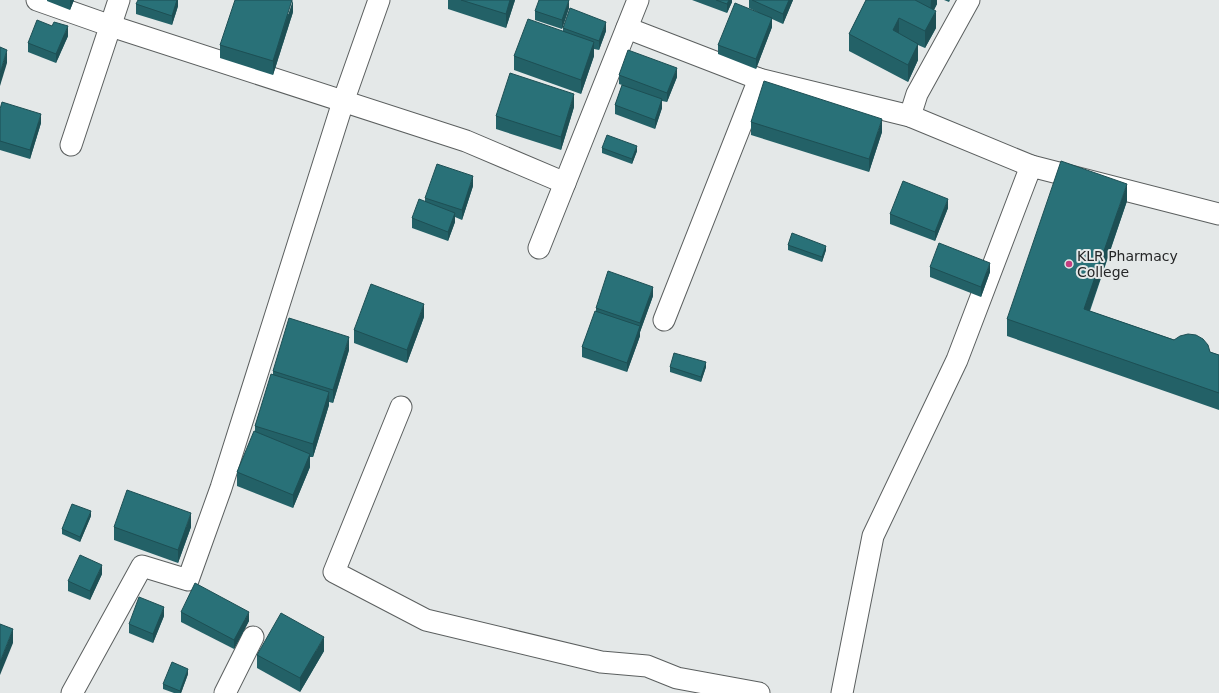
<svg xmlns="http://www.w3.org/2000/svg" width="1219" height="693" viewBox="0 0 1219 693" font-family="'DejaVu Sans',sans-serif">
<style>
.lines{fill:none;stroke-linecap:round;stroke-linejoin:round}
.street-casing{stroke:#5b5f5f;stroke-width:23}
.street{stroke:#fff;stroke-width:21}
.wall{fill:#236167}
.shaded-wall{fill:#1d4f54}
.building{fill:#297178;stroke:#1d4f54}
.poi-dot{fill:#c33e80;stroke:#e4e8e8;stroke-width:1.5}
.labels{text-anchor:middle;stroke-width:4;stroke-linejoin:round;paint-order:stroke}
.poi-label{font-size:14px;fill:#252627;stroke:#e4e8e8;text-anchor:start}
</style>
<rect width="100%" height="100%" fill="#e4e8e8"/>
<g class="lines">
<defs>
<g id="street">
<polyline points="37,0 111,26 466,141 565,183"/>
<polyline points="627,28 759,79 910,116 1031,166"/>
<polyline points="910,116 917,94 969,0"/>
<polyline points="71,145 119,0"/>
<polyline points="539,248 638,0"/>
<polyline points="664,320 759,79"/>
<polyline points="401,407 334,572 426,620 601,662 647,666 677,678 759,693"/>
<polyline points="72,693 142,566 188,580 221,488 343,102 379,0"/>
<polyline points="225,693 253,637"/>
<polyline points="842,693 873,536 957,360 1031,166 1219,214"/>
</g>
</defs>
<use href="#street" class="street-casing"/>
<use href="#street" class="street"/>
</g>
<g class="wall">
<polygon points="47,0 74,0 70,10 47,1"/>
<polygon points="178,0 178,6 172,25 136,14 136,4"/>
<polygon points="448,0 515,0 506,28 448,9"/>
<polygon points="692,0 732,0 732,2 727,13"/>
<polygon points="749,0 793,0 783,24 772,19 772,27 756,69 718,54 718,45 759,13 749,8"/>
<polygon points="866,0 937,0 937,4 934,10 936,28 925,48 918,45 918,60 908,82 849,51 849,34"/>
<polygon points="944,0 950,0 949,2"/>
<polygon points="569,8 562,29 535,20 535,11"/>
<polygon points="293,12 273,75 220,58 220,45"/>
<polygon points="52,26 68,36 56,63 28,52 28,43"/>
<polygon points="563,28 606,31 599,50 594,49 594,56 581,94 514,70 514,56 563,31"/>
<polygon points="619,75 677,77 667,102 662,101 662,108 655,129 615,114 615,105 622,85 619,84"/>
<polygon points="574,107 561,150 496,129 496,116"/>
<polygon points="0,109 41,123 30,159 0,150"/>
<polygon points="751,122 882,132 869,172 751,135"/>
<polygon points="602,148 637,151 632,164 602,153"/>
<polygon points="473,186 462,220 455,217 455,222 448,241 412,228 412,218 425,202 425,198"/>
<polygon points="1127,201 1090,311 1219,355 1219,410 1007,336 1007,319"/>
<polygon points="948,208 935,241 890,224 890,214"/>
<polygon points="788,245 826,250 822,262 788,250"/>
<polygon points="930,267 990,272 981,297 930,277"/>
<polygon points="653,296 640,332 640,336 627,372 582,357 582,347 596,311 596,308"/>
<polygon points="424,317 407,363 354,343 354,330"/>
<polygon points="349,350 333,403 329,402 329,405 313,457 310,457 310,467 293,508 237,486 237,472 255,432 255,426 273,375 273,371"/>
<polygon points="670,367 706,367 701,382 670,372"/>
<polygon points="91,516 80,542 62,534 62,529"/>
<polygon points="114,527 191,527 178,563 114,540"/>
<polygon points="102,574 90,600 68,591 68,581"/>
<polygon points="181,612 249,621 234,649 181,622"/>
<polygon points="164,616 153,643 129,633 129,624"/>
<polygon points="324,651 300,692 257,668 257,655"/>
<polygon points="188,674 181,693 174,693 163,689 163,684"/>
</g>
<g class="shaded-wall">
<polygon points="70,0 74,0 70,10"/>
<polygon points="177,0 178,0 178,6 172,25 172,16"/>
<polygon points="293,0 293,12 273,75 273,61"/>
<polygon points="510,0 515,0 506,28 506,14"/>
<polygon points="569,0 569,8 562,29 562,20"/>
<polygon points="729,0 732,0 732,2 727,13 727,4"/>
<polygon points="789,0 793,0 783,24 783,14"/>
<polygon points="931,0 937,0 937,4 930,17"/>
<polygon points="936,11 936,28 925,48 925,31"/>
<polygon points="772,18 772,27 756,69 756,59"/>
<polygon points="899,18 899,35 893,30"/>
<polygon points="606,22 606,31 599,50 599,41"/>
<polygon points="68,26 68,36 56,63 56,54"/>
<polygon points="594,42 594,56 581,94 581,80"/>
<polygon points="918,44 918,60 908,82 908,65"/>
<polygon points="7,50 7,63 0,86 0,73"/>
<polygon points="677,68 677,77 667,102 667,93"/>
<polygon points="574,94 574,107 561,150 561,137"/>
<polygon points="662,99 662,108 655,129 655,120"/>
<polygon points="41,114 41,123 30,159 30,150"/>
<polygon points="882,119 882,132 869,172 869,159"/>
<polygon points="637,146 637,151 632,164 632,159"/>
<polygon points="473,176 473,186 462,220 462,210"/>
<polygon points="1127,184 1127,201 1084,326 1084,309"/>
<polygon points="948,199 948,208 935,241 935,232"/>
<polygon points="455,213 455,222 448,241 448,232"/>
<polygon points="826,246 826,250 822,262 822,257"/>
<polygon points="990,263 990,272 981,297 981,287"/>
<polygon points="653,287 653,296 640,332 640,323"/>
<polygon points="424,304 424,317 407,363 407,350"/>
<polygon points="640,326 640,336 627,372 627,363"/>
<polygon points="349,337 349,350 333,403 333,390"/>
<polygon points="706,362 706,367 701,382 701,377"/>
<polygon points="329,392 329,405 313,457 313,444"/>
<polygon points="310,454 310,467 293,508 293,495"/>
<polygon points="91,511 91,516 80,542 80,537"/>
<polygon points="191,513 191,527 178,563 178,550"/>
<polygon points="102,565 102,574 90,600 90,591"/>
<polygon points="164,607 164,616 153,643 153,634"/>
<polygon points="249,612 249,621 234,649 234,640"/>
<polygon points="13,629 13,643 0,675 0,662"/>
<polygon points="324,637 324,651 300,692 300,678"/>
<polygon points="188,669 188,674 181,693 180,693 180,691"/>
</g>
<g class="building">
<polygon points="138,0 177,0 172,16 136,4"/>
<polygon points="235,0 292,0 273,61 220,45"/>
<polygon points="461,0 510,0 506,14"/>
<polygon points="539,0 569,0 562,20 535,11"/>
<polygon points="716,0 729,0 727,4"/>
<polygon points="752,0 789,0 783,14"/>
<polygon points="866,0 915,0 936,11 925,31 899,18 893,30 918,44 908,65 849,34"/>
<polygon points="735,3 772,18 756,59 718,45"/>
<polygon points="570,8 606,22 599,41 563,28"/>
<polygon points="528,19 594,42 581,80 514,56"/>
<polygon points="37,20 52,26 54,22 68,26 56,54 28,43"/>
<polygon points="0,47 7,50 0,73"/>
<polygon points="628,50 677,68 667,93 619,75"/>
<polygon points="510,73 574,94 561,137 496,116"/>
<polygon points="764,81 882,119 869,159 751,122"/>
<polygon points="622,85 662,99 655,120 615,105"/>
<polygon points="2,102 41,114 30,150 0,141 0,109"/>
<polygon points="607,135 637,146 632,159 602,148"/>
<polygon points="1061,161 1127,184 1084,309 1174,340 1180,336 1188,334 1196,335 1203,339 1208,345 1210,352 1219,355 1219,393 1007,319"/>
<polygon points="437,164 473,176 462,210 425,198"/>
<polygon points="903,181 948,199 935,232 890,214"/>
<polygon points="419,199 455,213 448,232 412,218"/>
<polygon points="792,233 826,246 822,257 788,245"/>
<polygon points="939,243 990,263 981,287 930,267"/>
<polygon points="608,271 653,287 640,323 596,308"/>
<polygon points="371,284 424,304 407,350 354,330"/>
<polygon points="595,311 640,326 627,363 582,347"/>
<polygon points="289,318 349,337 333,390 273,371"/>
<polygon points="674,353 706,362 701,377 670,367"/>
<polygon points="271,374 329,392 313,444 255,426"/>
<polygon points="254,431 310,454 293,495 237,472"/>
<polygon points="127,490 191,513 178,550 114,527"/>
<polygon points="72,504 91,511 80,537 62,529"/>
<polygon points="80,555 102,565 90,591 68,581"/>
<polygon points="195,583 249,612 234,640 181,612"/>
<polygon points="139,597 164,607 153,634 129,624"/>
<polygon points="281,613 324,637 300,678 257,655"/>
<polygon points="0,624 13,629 0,662"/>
<polygon points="172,662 188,669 180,691 163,684"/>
</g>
<circle class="poi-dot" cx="1069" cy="264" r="4"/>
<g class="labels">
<g class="poi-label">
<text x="1077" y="261">KLR Pharmacy<tspan x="1077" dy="16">College</tspan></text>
</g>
</g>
</svg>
